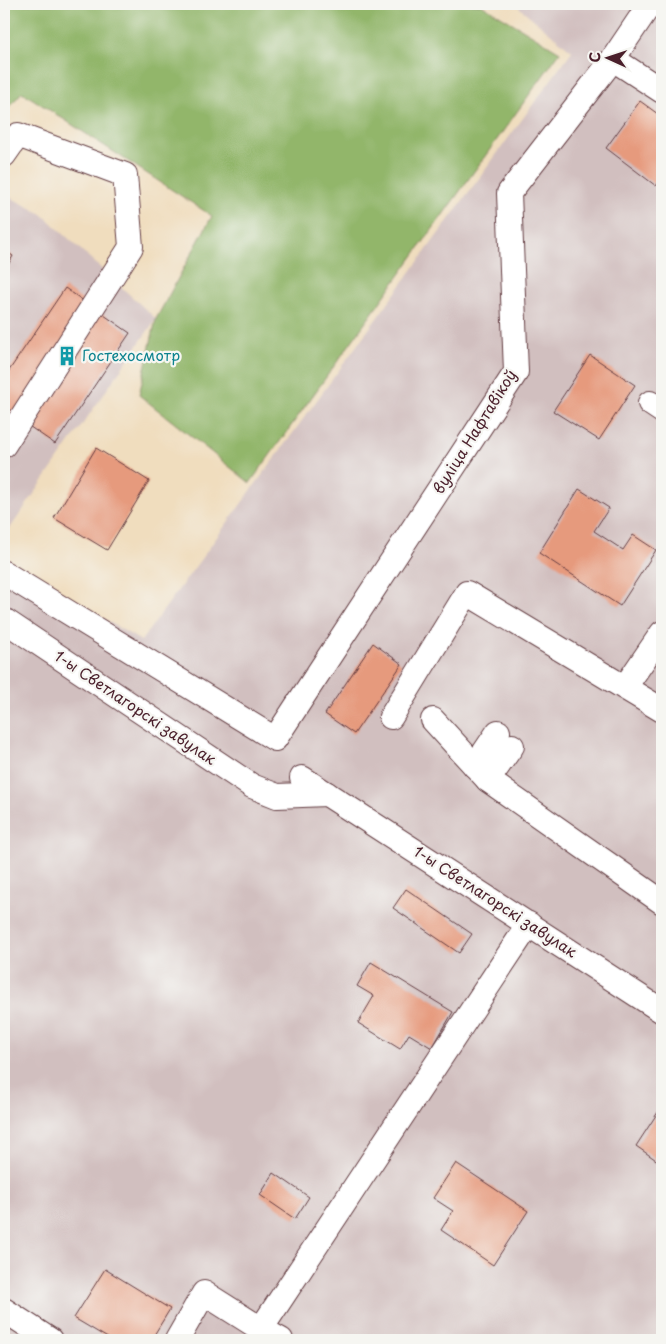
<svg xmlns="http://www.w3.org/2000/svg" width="666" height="1344" viewBox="0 0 666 1344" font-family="'Playpen Sans',sans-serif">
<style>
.industrial{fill:#d1bfbf}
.forest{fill:#92b66a;stroke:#6e6a4a}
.building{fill:#e69a7d}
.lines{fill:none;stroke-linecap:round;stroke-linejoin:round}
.minor-casing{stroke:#633c41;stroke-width:26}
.minor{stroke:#fff;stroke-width:24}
.labels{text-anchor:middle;stroke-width:4.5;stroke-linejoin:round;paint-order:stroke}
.culture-label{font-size:15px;fill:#0d838f;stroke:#f6f6f2;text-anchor:start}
.street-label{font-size:15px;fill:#4a1f2b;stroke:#f6f6f2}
</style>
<rect width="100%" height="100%" fill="#f6f6f2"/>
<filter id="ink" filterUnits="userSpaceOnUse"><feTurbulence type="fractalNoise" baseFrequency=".02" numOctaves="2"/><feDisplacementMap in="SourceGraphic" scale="10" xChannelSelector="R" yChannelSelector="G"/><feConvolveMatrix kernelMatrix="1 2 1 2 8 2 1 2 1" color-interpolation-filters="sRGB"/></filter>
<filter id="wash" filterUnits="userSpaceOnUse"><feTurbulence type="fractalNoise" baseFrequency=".0096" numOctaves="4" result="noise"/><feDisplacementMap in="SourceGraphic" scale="20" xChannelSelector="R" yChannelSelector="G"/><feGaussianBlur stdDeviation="1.12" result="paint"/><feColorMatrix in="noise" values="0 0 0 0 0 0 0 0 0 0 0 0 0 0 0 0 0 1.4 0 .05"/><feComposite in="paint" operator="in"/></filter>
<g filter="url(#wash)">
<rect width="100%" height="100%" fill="#f0ddbe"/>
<g class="industrial">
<polygon points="515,4 662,4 662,1340 4,1340 4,559 141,641 572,51"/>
<polygon points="4,194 42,214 156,319 4,537"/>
</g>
<polygon class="forest" points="4,4 481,4 560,52 250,483 139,395 156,319 212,216 22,92 4,113"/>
<g id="blocks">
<g class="building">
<polygon points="640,101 662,117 662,178 656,186 606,148"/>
<polygon points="4,250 13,256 4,272"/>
<polygon points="65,288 130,333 55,444 4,409 4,378"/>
<polygon points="590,355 635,385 599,440 553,411"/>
<polygon points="96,448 149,481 107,550 54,518"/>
<polygon points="579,489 609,508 594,531 623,550 633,535 656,550 620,606 539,553"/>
<polygon points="373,643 402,664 354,734 325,714"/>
<polygon points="406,889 472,934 459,953 393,908"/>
<polygon points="371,962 453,1012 432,1048 409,1034 400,1049 358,1023 374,996 357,986"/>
<polygon points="662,1106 662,1164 636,1146"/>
<polygon points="456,1163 528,1211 493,1265 441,1230 453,1211 433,1198"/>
<polygon points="274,1173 309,1197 295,1219 260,1195"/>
<polygon points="105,1269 170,1309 151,1340 111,1340 74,1318"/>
</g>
</g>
</g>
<g filter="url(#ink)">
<use href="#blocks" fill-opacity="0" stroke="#633c41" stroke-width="1"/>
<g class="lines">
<defs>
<g id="minor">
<polyline points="613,59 662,91"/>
<polyline points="4,155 18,135 125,175 131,247 4,445"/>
<polyline points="650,403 662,411"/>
<polyline points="4,573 275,739 516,372 509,193 613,59 650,4"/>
<polyline points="4,620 252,786 277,796 327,794"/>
<polyline points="625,687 662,633"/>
<polyline points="391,717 467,593 662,710"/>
<polyline points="433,720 488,780 662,902"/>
<polyline points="475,766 498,732"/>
<polyline points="302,778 662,1011"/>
<polyline points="488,780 512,746"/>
<polyline points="4,1310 50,1340"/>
<polyline points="261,1329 281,1340"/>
<polyline points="177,1340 204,1293 261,1329 529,924"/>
</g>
</defs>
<use href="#minor" class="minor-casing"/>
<use href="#minor" class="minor"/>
</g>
</g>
<defs>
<symbol id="building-bare" viewBox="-9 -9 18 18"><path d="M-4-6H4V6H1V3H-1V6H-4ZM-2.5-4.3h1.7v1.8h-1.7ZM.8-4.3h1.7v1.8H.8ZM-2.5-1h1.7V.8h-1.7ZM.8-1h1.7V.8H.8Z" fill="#0f9aa8" stroke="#f6f6f2" stroke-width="2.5" paint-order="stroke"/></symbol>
</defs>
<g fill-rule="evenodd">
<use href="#building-bare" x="53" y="342" width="28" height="28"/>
</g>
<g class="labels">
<g class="culture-label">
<text x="82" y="361">Гостехосмотр</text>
</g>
<g class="street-label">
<text transform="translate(475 432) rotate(-58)" y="5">вуліца Нафтавікоў</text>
<text transform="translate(135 708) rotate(34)" y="5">1-ы Светлагорскі завулак</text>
<text transform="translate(495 902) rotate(33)" y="5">1-ы Светлагорскі завулак</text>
</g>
</g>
<rect width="666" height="1344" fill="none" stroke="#f6f6f2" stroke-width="20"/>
<g transform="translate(608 58) rotate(273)" stroke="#f6f6f2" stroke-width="4" paint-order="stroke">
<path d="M0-4L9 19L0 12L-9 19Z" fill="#4a1f2b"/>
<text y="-8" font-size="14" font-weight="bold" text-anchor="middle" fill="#4a1f2b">С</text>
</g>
</svg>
